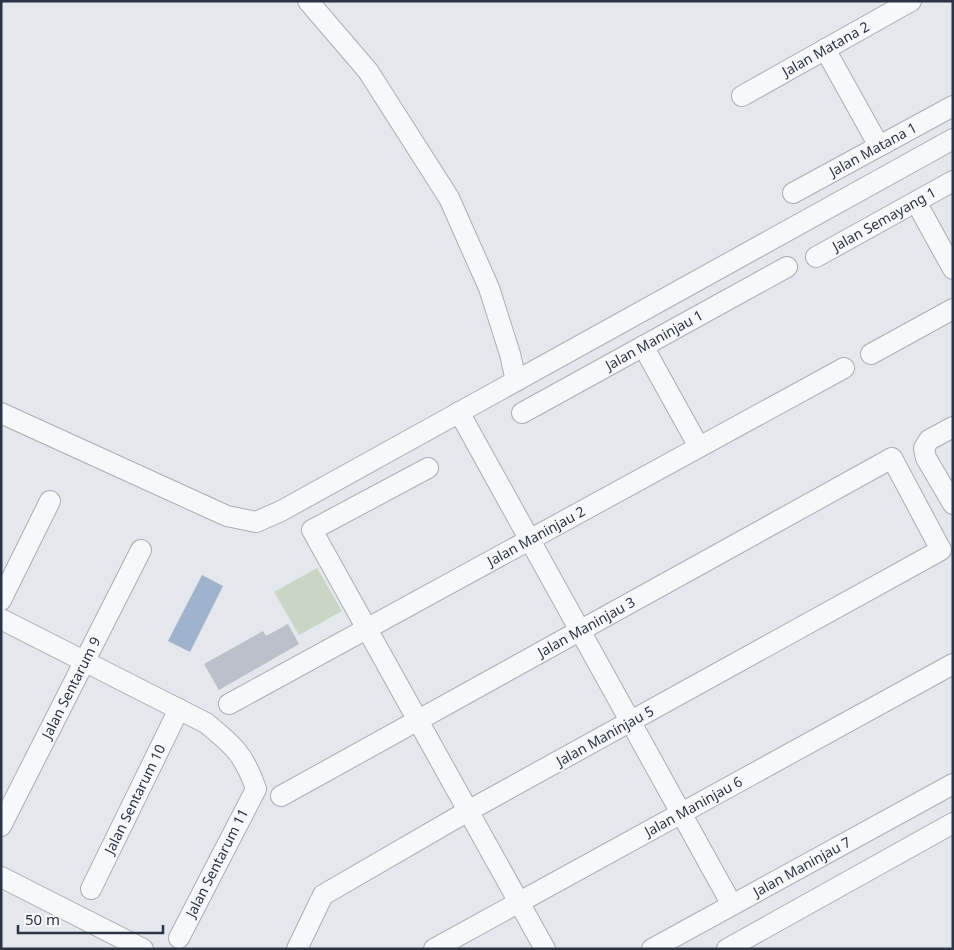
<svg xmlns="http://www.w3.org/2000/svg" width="954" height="950" viewBox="0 0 954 950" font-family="'Noto Sans',sans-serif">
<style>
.green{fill:#c9d6c5}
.water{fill:#9fb4cc}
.building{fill:#bbc0ca}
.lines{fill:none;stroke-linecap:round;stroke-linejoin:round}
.minor-casing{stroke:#a9aeb7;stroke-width:22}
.minor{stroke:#f7f8fa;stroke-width:20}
.labels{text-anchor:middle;stroke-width:5;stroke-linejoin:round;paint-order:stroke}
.street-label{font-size:14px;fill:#2b3445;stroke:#f4f6f9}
</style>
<rect width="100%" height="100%" fill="#e4e7ec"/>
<polygon class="green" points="317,568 342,611 299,635 274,592"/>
<polygon class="water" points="202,575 223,586 190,652 168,641"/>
<polygon class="building" points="288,624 299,644 219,690 204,664 263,631 266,636"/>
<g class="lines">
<defs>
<g id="minor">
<polyline points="308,1 368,71 449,198 489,288 510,354 516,381"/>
<polyline points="825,49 879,146"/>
<path id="s1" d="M742 96 911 1"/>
<path id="s2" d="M793 193 953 106"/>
<polyline points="916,202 953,269"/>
<path id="s3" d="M816 257 953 181"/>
<polyline points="643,346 699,447"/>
<polyline points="871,354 953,309"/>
<polyline points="459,412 732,905"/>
<polyline points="1,413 227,516 256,522 281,511 953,139"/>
<path id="s4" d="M522 413 787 267"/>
<polyline points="953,427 929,440 924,448 926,458 953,504"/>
<polyline points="428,468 312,530 545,949"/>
<polyline points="1,600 50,501"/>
<path d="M1 619 206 723C233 745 244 754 256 789L179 938"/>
<path id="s5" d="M229 704 844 368"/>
<path id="s6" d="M281 796 892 458 941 550 468 811 323 895 297 949"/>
<path id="s7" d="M1 826 141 550"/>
<polyline points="1,877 143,949"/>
<path id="s8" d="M91 889 179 709"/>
<path id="s9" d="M434 949 953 664"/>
<path id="s10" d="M652 949 953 784"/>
<polyline points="727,949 953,823"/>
</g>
</defs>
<use href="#minor" class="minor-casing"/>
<use href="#minor" class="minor"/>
</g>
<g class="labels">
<g class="street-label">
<text dy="5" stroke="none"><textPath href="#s1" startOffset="96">Jalan Matana 2</textPath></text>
<text dy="5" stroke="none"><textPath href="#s2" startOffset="91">Jalan Matana 1</textPath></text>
<text dy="5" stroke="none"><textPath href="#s3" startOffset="78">Jalan Semayang 1</textPath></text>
<text dy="5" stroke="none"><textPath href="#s4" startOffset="151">Jalan Maninjau 1</textPath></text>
<text dy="5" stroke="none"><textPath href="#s5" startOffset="350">Jalan Maninjau 2</textPath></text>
<text dy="5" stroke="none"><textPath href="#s6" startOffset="349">Jalan Maninjau 3</textPath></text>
<text dy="5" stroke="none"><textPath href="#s7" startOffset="155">Jalan Sentarum 9</textPath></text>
<text transform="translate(605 736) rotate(-29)" y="5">Jalan Maninjau 5</text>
<text dy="5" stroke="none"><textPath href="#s8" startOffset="100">Jalan Sentarum 10</textPath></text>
<text dy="5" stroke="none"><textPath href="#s9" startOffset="296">Jalan Maninjau 6</textPath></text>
<text transform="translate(217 863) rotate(-63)" y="5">Jalan Sentarum 11</text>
<text dy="5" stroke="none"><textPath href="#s10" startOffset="171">Jalan Maninjau 7</textPath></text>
</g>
</g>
<rect width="954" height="950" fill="none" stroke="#2b3445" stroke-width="5"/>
<path d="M18 925v8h145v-8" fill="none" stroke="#2b3445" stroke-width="2.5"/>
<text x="25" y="925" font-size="15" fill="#2b3445" stroke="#f4f6f9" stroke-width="4" paint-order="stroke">50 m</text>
</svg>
